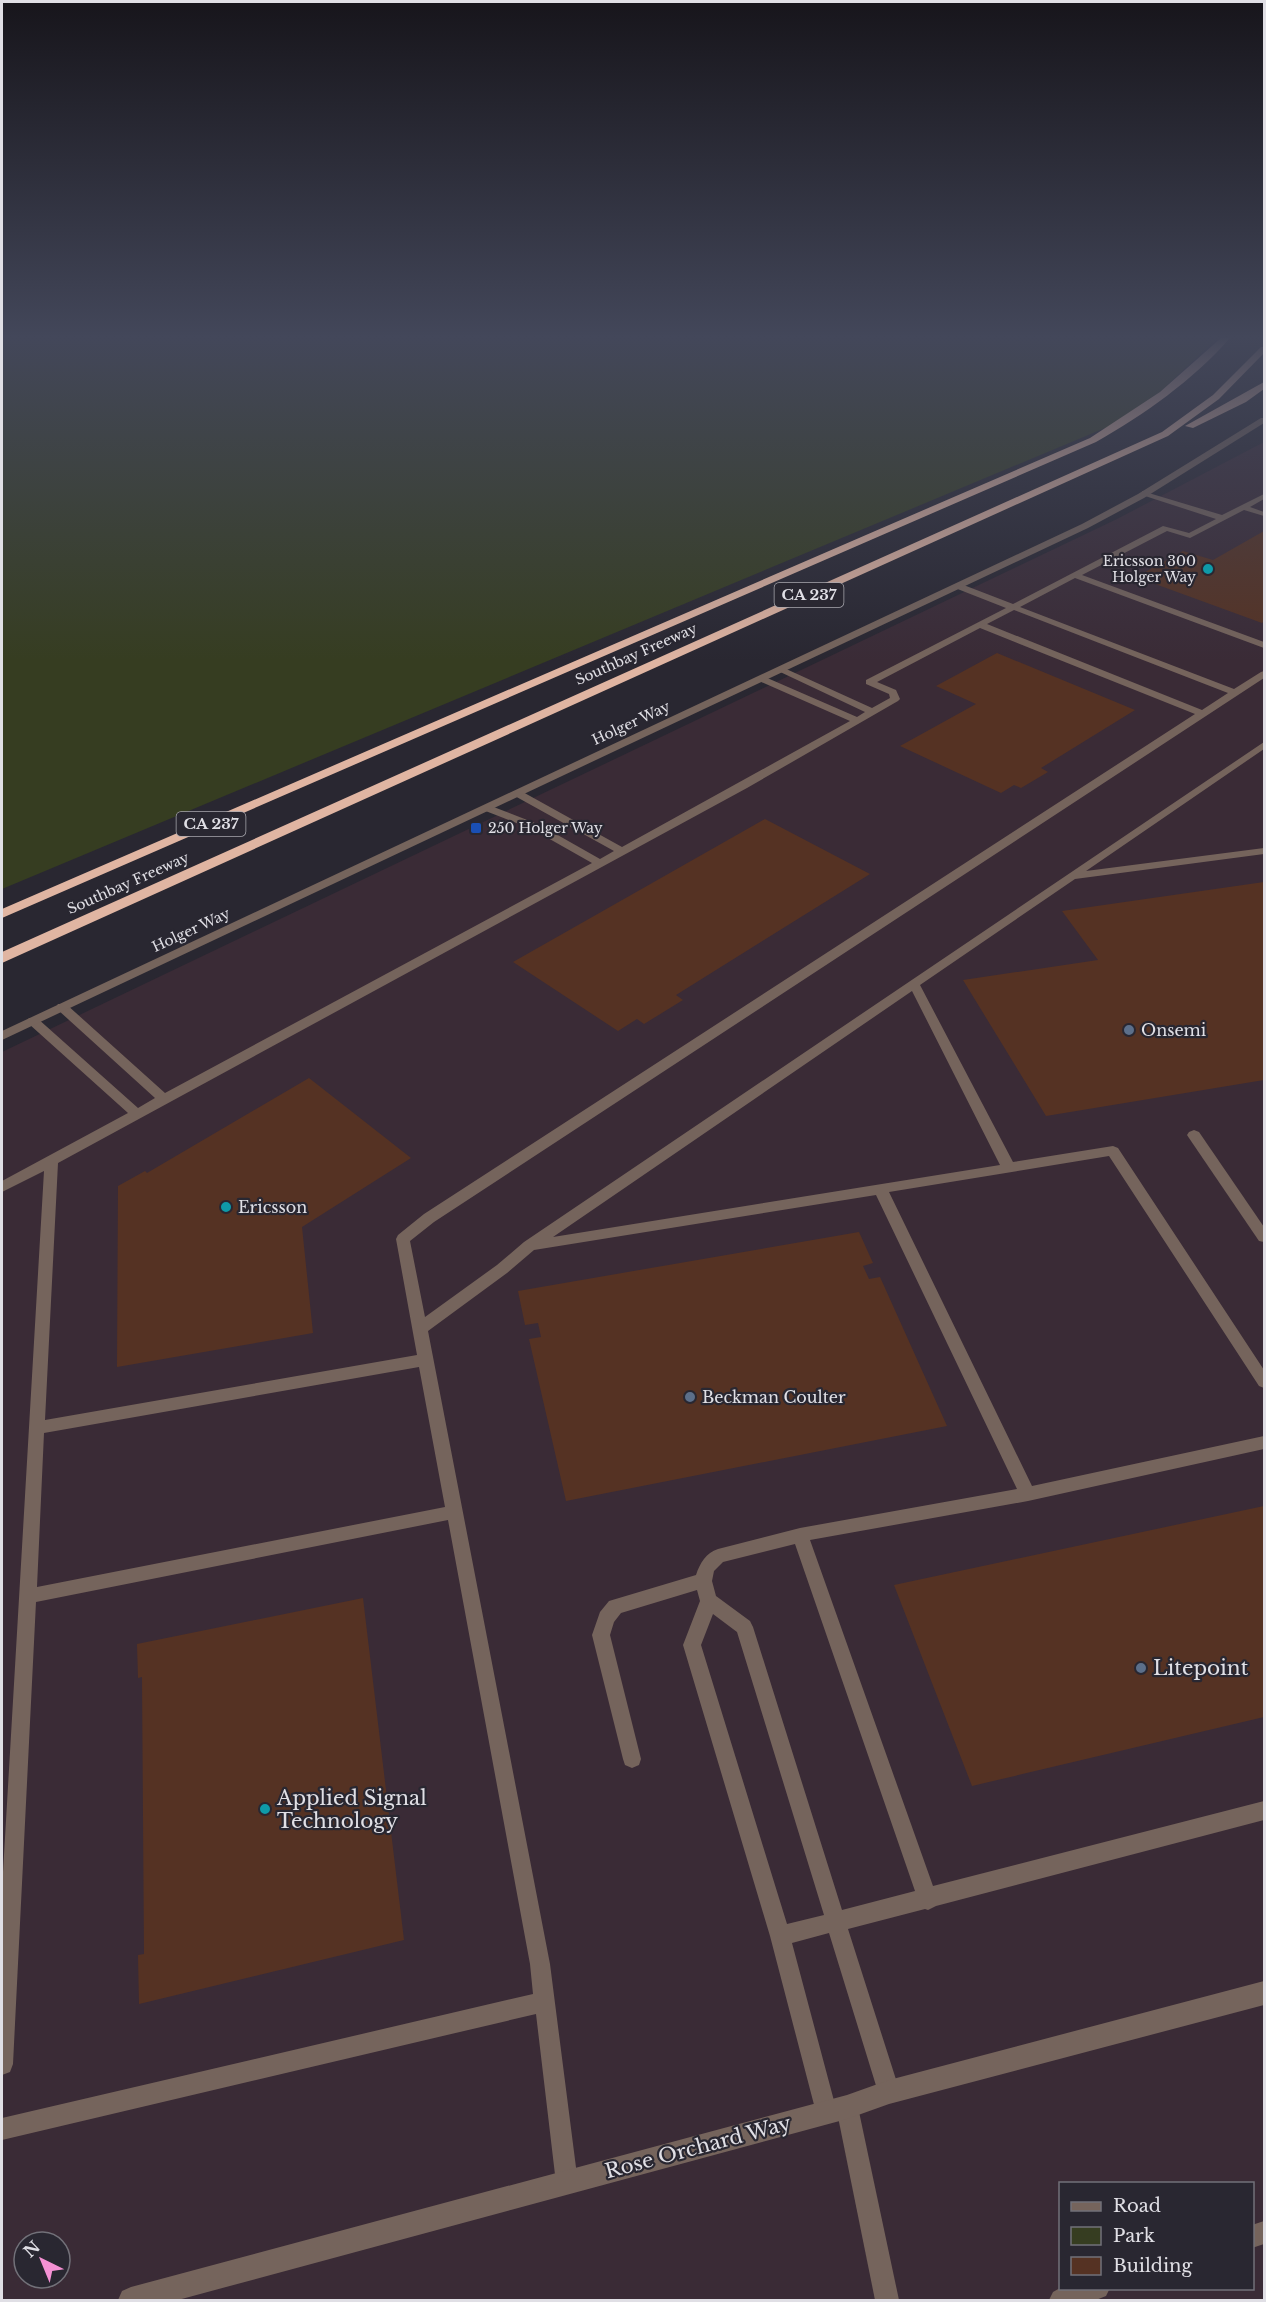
<svg xmlns="http://www.w3.org/2000/svg" width="1266" height="2302" viewBox="0 0 1266 2302" font-family="'Libre Baskerville',serif">
<style>
.commercial{fill:#3a2b36;fill-rule:evenodd}
.green{fill:#363d21}
.building{fill:#553223}
.lines{fill:none;stroke-linecap:round;stroke-linejoin:round}
.service{fill:#75645c;fill-rule:evenodd}
.tertiary{fill:#75645c;fill-rule:evenodd}
.motorway{fill:#e0b5a2;fill-rule:evenodd}
.culture-dot{fill:#0f9aa8;stroke:#292731;stroke-width:2}
.transit-dot{fill:#1a4fb4;stroke:#292731;stroke-width:2}
.service-dot{fill:#5c6f8a;stroke:#292731;stroke-width:2}
.labels{text-anchor:middle;stroke-width:4.5;stroke-linejoin:round;paint-order:stroke}
.far-poi-label{font-size:14px;fill:#e0dfe5;stroke:#292731;text-anchor:end}
.far-street-label{font-size:14px;fill:#e0dfe5;stroke:#292731}
.shield{fill:#292731;stroke:#a9a8af;stroke-width:1.5}
.shield-label{font-size:15px;font-weight:bold;fill:#e0dfe5}
.poi-label{font-size:16px;fill:#e0dfe5;stroke:#292731;text-anchor:start}
.near-poi-label{font-size:20px;fill:#e0dfe5;stroke:#292731;text-anchor:start}
.near-street-label{font-size:20px;fill:#e0dfe5;stroke:#292731}
</style>
<rect width="100%" height="100%" fill="#292731"/>
<path class="commercial" d="M1264 442V2300H2V1052L1117 519ZM1060 2184H1252V2288H1060ZM24 2242H60V2278H24Z"/>
<polygon class="green" points="2,338 1217,338 1136,415 2,889"/>
<g class="building">
<polygon points="1264,531 1264,621 1262,623 1136,577 1183,551 1213,560"/>
<polygon points="997,653 1135,710 1041,768 1048,772 1021,788 1014,785 1001,793 900,746 976,704 936,686"/>
<polygon points="765,819 870,874 676,995 683,1000 644,1024 637,1019 618,1031 513,962"/>
<polygon points="1264,882 1264,1080 1046,1116 963,980 1098,960 1062,911"/>
<polygon points="309,1078 411,1158 302,1227 313,1333 117,1367 118,1186 145,1171 147,1173"/>
<polygon points="859,1232 873,1263 863,1266 869,1279 880,1277 947,1426 566,1501 529,1339 541,1337 538,1323 525,1325 518,1291"/>
<polygon points="1264,1506 1264,1717 972,1786 894,1585"/>
<polygon points="363,1598 404,1940 139,2004 138,1955 144,1954 142,1677 138,1678 137,1644"/>
</g>
<g class="lines">
<g class="service">
<path d="M1142 491 1222 515 1264 494V499L1250 507 1264 512V516L1244 510 1190 538 1167 531 1082 575 1264 642V648L1075 578 1020 607 1234 689 1261 672 1264 671V678L434 1222 410 1241 425 1317 497 1265 524 1242 1264 742V749L1086 871 1264 848V854L1075 879 920 985 1013 1162 1113 1146 1118 1148 1264 1370V1388L1259 1386 1109 1156 889 1192 1032 1486 1264 1436V1449L1028 1501 810 1540 933 1886 1264 1801V1820L936 1906 928 1910 925 1909 848 1929 900 2092 897 2100 889 2103 881 2100 878 2092 829 1933 792 1943 837 2112 834 2120 826 2123 818 2120 770 1936 683 1645 700 1601 697 1590 621 1613 614 1622 610 1635 641 1759 639 1765 632 1768 625 1765 623 1759 592 1635 600 1612 609 1601 696 1575C700 1563 706 1553 718 1549L800 1528 1017 1489 876 1195 534 1250 507 1273 428 1331 550 1964 578 2183 575 2191 567 2194 559 2191 556 2183 536 2014 2 2140V2118L533 1994 530 1964 448 1520 36 1602 13 2064 10 2072 2 2075V1889L44 1171 2 1192V1181L128 1113 29 1024 27 1021 29 1018H37L138 1108 155 1098 58 1010 56 1007 58 1004H66L165 1093 592 863 532 829 483 810V806H491L540 825 600 859 614 851 513 795V791H521L622 847 850 721 759 681V677H765L857 717 865 712 776 670 784 668 872 708 890 698 889 694 866 684V680L1006 608 955 588V584H961L1013 604 1163 526 1189 533 1216 519 1142 495ZM1014 610 1228 693 1202 710 987 624ZM980 628 1195 714 424 1214 398 1235 396 1239 417 1355 45 1420 58 1163 747 788 898 701 900 699 896 690 877 682ZM912 991 1000 1165 553 1237ZM419 1367 445 1507 37 1587 44 1433ZM795 1544 915 1891 842 1910 753 1627 750 1621 716 1596 712 1581 714 1571 723 1562ZM713 1614 737 1632 824 1915 787 1924 701 1645Z"/>
<polygon points="1194,1130 1199,1132 1264,1227 1264,1242 1259,1241 1189,1138 1187,1135 1189,1132"/>
<polygon points="847,2096 855,2099 858,2107 899,2300 875,2300 836,2107 839,2099"/>
<polygon points="1264,2221 1264,2244 1252,2248 1252,2225"/>
<polygon points="1060,2288 1110,2288 1106,2296 1096,2300 1049,2300 1053,2292"/>
</g>
<g class="tertiary">
<polygon points="1261,418 1264,418 1264,423 1144,498 1088,528 2,1040 2,1031 1082,524 1138,494"/>
<polygon points="1264,1981 1264,2005 889,2104 847,2119 178,2300 118,2300 122,2291 131,2287 847,2095 889,2080"/>
</g>
<g class="motorway">
<path d="M1221 338H1230C1192 381 1145 414 1096 442L2 918V909L1090 438 1160 392Z"/>
<polygon points="1261,347 1264,347 1264,353 1219,399 1168,436 2,963 2,952 1162,432 1213,395"/>
<polygon points="1264,382 1264,389 1246,402 1193,428 1185,426"/>
</g>
</g>
<linearGradient id="sky" x2="0" y2="1"><stop stop-color="#17151b"/><stop offset="0.51" stop-color="#43475a"/><stop offset="1" stop-color="#43475a" stop-opacity="0"/></linearGradient>
<rect width="1266" height="661" fill="url(#sky)"/>
<g class="culture-dot">
<circle cx="1208" cy="569" r="6"/>
<circle cx="226" cy="1207" r="6"/>
<circle cx="265" cy="1809" r="6"/>
</g>
<rect class="transit-dot" x="470" y="822" width="12" height="12" rx="3"/>
<g class="service-dot">
<circle cx="1129" cy="1030" r="6"/>
<circle cx="690" cy="1397" r="6"/>
<circle cx="1141" cy="1668" r="6"/>
</g>
<g class="labels">
<g class="far-poi-label">
<text x="1196" y="566">Ericsson 300<tspan x="1196" dy="16">Holger Way</tspan></text>
<text x="488" y="833" text-anchor="start">250 Holger Way</text>
</g>
<g class="far-street-label">
<text transform="translate(636 654) rotate(-24)" y="5">Southbay Freeway</text>
<text transform="translate(631 723) rotate(-25)" y="5">Holger Way</text>
<text transform="translate(128 883) rotate(-24)" y="5">Southbay Freeway</text>
<text transform="translate(191 930) rotate(-25)" y="5">Holger Way</text>
</g>
<g class="shield">
<rect x="774.5" y="583" width="69" height="24" rx="4.5"/>
<rect x="176.5" y="812" width="69" height="24" rx="4.5"/>
</g>
<g class="shield-label">
<text x="809" y="600">CA 237</text>
<text x="211" y="829">CA 237</text>
</g>
<g class="poi-label">
<text x="1141" y="1036">Onsemi</text>
<text x="238" y="1213">Ericsson</text>
<text x="702" y="1403">Beckman Coulter</text>
</g>
<g class="near-poi-label">
<text x="1153" y="1675">Litepoint</text>
<text x="277" y="1805">Applied Signal<tspan x="277" dy="23">Technology</tspan></text>
</g>
<g class="near-street-label">
<text transform="translate(698 2147) rotate(-15)" y="7">Rose Orchard Way</text>
</g>
</g>
<rect width="1266" height="2302" fill="none" stroke="#e0dfe5" stroke-width="6"/>
<rect x="1059" y="2182" width="195" height="108" fill="#292731" stroke="#727179" stroke-width="1.5"/>
<rect x="1071" y="2202" width="30" height="9" fill="#75645c" stroke="#727179" stroke-width="1.5"/>
<text x="1113" y="2212" font-size="18" fill="#e0dfe5">Road</text>
<rect x="1071" y="2227" width="30" height="18" fill="#363d21" stroke="#727179" stroke-width="1.5"/>
<text x="1113" y="2242" font-size="18" fill="#e0dfe5">Park</text>
<rect x="1071" y="2257" width="30" height="18" fill="#553223" stroke="#727179" stroke-width="1.5"/>
<text x="1113" y="2272" font-size="18" fill="#e0dfe5">Building</text>
<g transform="translate(42 2260) rotate(317)"><circle r="28" fill="#292731" stroke="#727179" stroke-width="1.5"/>
<path d="M0-4.5L10 22L0 15L-10 22Z" fill="#f491d4"/>
<text y="-9" font-size="16" font-weight="bold" text-anchor="middle" fill="#e0dfe5">N</text>
</g>
</svg>
